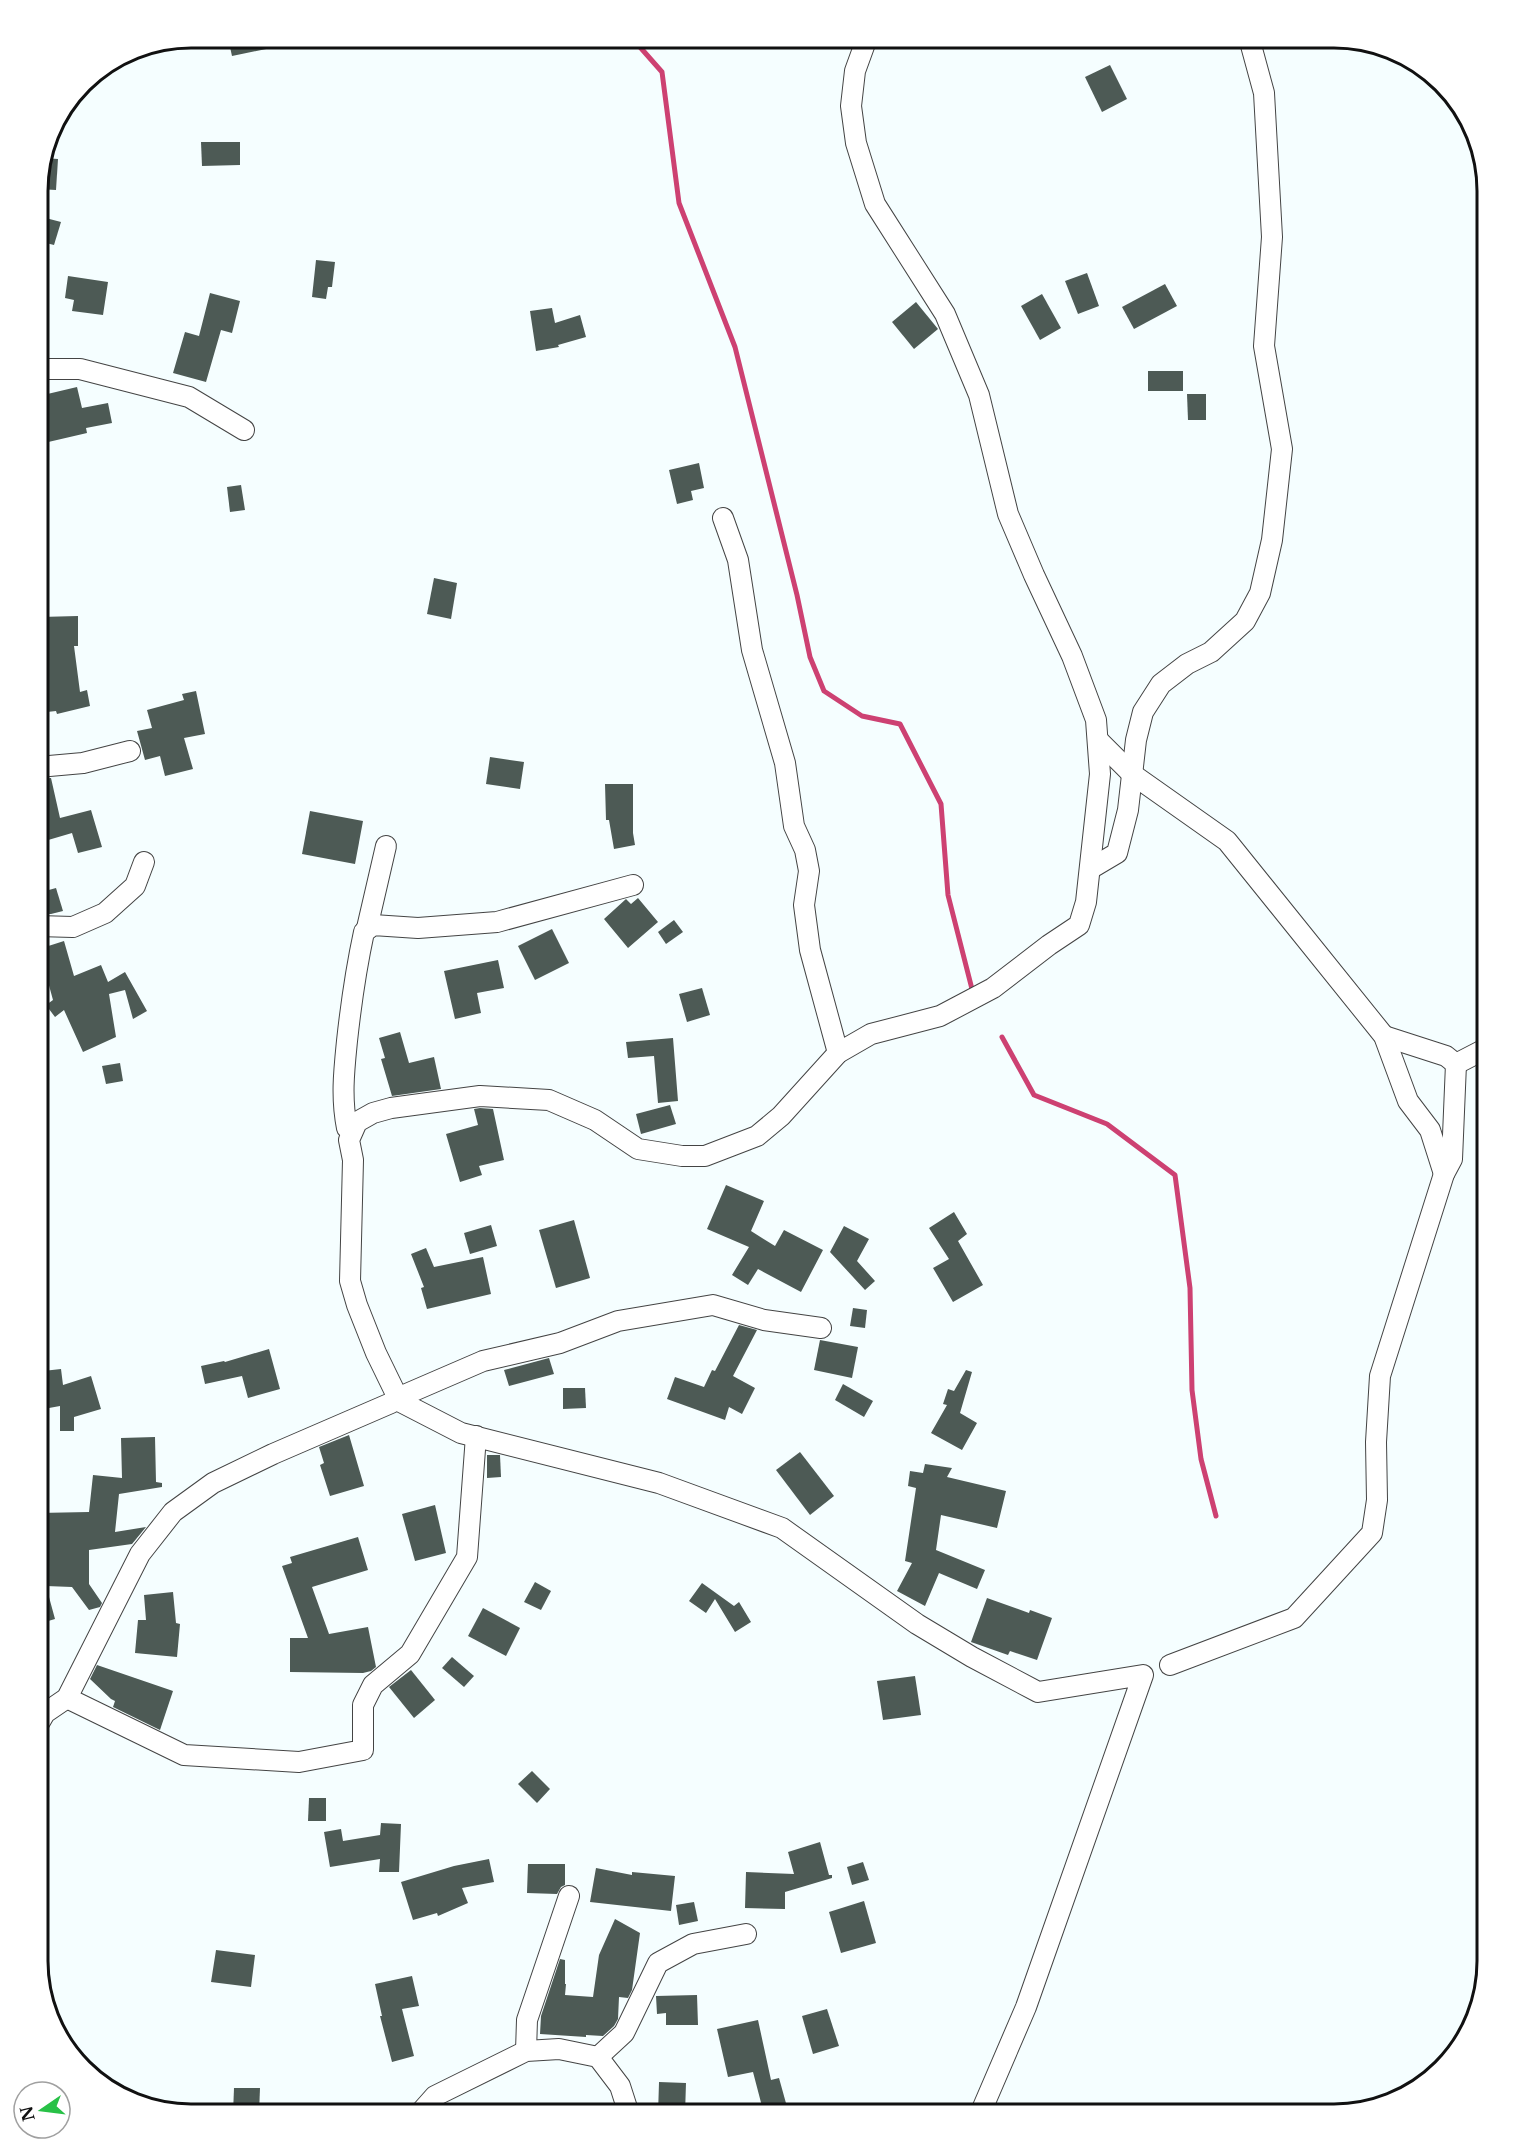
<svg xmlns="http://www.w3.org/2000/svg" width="1525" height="2152" viewBox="0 0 1525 2152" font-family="'Libre Baskerville',serif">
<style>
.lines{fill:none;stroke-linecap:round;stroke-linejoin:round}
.stream{stroke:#cd4172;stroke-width:5}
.building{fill:#4d5a55}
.minor-casing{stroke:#444;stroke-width:22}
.minor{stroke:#fff;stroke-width:20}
.rim{fill:none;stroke:#111;stroke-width:3}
</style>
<rect width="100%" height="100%" fill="#f5feff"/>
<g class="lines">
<g class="stream">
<polyline points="632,38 662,72 679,203 735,347 797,595 810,657 824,691 862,716 900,724 941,804 948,895 973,993"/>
<polyline points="1002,1037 1034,1095 1107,1124 1175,1175 1190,1288 1192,1390 1201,1459 1216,1516"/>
</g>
</g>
<g class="building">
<polygon points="228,38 290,38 291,44 232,56"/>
<polygon points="1110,65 1127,99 1102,112 1085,77"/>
<polygon points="201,142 240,142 240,165 202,166"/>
<polygon points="44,158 58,159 56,190 38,189 38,181"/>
<polygon points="38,216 61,222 54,245 38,241"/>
<polygon points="316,260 335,262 332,287 328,287 326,299 312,297"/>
<polygon points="1087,273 1099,306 1078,314 1065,281"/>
<polygon points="68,276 108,282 103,315 72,311 74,300 65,298"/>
<polygon points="1165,284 1177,306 1134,329 1122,307"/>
<polygon points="210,293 240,301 232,333 221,330 206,382 173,373 185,332 199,336"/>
<polygon points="1042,294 1061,328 1040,340 1021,306"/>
<polygon points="916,302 938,329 914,349 892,322"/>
<polygon points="552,308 555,323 580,315 586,337 558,345 559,347 536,351 530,311"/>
<rect x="1148" y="371" width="35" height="20"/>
<polygon points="77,387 82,408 108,403 112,423 86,428 87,433 44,443 38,414 38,411 42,410 39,396"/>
<polygon points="1187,394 1206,394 1206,420 1188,420"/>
<polygon points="699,463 704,488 691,491 693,500 677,504 669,470"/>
<polygon points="241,485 245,510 230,512 227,487"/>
<polygon points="434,578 457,583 451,619 427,614"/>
<polygon points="78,616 78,646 74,646 80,692 87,690 90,706 57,714 56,711 38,713 38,657 42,656 40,617"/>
<polygon points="196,691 205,734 184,738 193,769 165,776 160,756 145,760 137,731 152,728 147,710 184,700 182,694"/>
<polygon points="490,757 524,762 520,789 486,784"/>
<polygon points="51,778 60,818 91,810 102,847 78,853 72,833 38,843 38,779"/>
<polygon points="605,784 633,784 633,833 635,845 614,849 609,820 606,820"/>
<polygon points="310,811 363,821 355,864 302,854"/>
<polygon points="56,888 63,911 51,914 40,914 38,893"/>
<polygon points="638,898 658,922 628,948 604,919 626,899 631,904"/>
<polygon points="674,920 683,932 666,944 658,932"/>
<polygon points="552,929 569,963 535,980 518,946"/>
<polygon points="64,941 74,976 101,965 108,982 125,972 147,1011 133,1019 125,990 109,994 116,1037 83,1052 64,1010 55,1017 46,1005 53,1000 39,949"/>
<polygon points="498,960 504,988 477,993 481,1013 455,1019 444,971"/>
<polygon points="702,988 710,1015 687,1022 679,994"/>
<polygon points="400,1032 409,1063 434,1057 441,1089 392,1096 381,1059 385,1058 379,1038"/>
<polygon points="673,1038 678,1101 658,1103 654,1056 628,1058 626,1042"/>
<polygon points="120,1063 123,1081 106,1084 102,1066"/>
<polygon points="670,1105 676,1124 641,1134 636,1114"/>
<polygon points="480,1108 493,1109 504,1160 479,1166 482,1175 460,1182 446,1134 478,1125 474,1109"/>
<polygon points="726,1185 764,1201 751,1231 775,1246 784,1230 823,1250 801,1292 758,1269 748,1285 732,1275 749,1247 707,1229"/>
<polygon points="954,1212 967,1234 958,1241 983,1285 953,1302 933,1268 949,1259 929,1228"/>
<polygon points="574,1220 590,1278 556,1288 539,1230"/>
<polygon points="491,1225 497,1246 470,1254 464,1233"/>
<polygon points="844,1226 869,1239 857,1261 875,1281 865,1290 830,1252"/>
<polygon points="426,1248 434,1267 483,1257 491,1294 427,1309 421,1288 424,1287 411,1254"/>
<polygon points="853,1308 867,1310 865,1328 850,1326"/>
<polygon points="739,1325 757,1330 733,1376 755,1388 742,1414 729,1407 725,1420 667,1399 675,1377 704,1387 712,1370 715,1371"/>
<polygon points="820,1340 858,1347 852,1378 814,1370"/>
<polygon points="269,1349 280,1389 248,1398 242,1376 205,1384 201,1366 224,1361 225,1362"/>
<polygon points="549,1358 554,1374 509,1386 504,1370"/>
<polygon points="61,1369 63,1385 91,1376 101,1409 74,1417 74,1431 60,1431 60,1406 49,1408 43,1371"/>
<polygon points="966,1370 972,1372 960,1413 977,1423 962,1450 931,1433 947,1405 943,1404 948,1389 954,1391"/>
<polygon points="843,1384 873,1401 864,1417 835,1400"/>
<polygon points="563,1388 585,1388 586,1408 563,1409"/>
<polygon points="349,1435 364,1486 330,1496 320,1465 324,1463 319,1447"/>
<polygon points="155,1437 156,1482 162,1483 162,1487 119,1494 115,1532 146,1527 132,1544 89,1550 89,1584 102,1603 100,1607 89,1610 72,1587 46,1586 55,1619 38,1624 38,1513 89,1512 93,1475 122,1478 121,1438"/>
<polygon points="800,1452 834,1496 810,1515 776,1470"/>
<polygon points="487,1455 500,1455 501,1477 487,1478"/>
<polygon points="925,1464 952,1468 947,1477 1006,1491 997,1528 941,1515 936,1550 985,1570 977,1589 939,1573 925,1606 897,1591 912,1563 905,1561 916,1488 908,1486 910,1471 923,1473"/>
<polygon points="435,1505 446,1553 415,1561 402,1514"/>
<polygon points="358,1537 368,1570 312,1587 329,1634 368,1627 376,1667 371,1671 363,1673 290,1672 290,1638 308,1638 282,1566 292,1563 290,1557"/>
<polygon points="535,1582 551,1591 541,1610 524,1602"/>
<polygon points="702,1583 734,1606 739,1602 751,1622 735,1632 715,1599 706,1613 689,1601"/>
<polygon points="173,1592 176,1623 180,1624 177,1657 135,1653 138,1620 146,1620 144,1595"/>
<polygon points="987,1598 1029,1613 1030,1610 1052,1618 1037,1660 1010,1651 1008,1655 971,1642"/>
<polygon points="483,1608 520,1628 506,1656 468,1636"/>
<polygon points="452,1657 474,1676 464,1687 442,1668"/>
<polygon points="97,1665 173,1691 160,1730 113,1707 115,1701 111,1699 90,1679"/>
<polygon points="411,1670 435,1700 414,1718 389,1687"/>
<polygon points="915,1676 921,1715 883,1720 877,1681"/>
<polygon points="532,1771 550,1789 537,1803 518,1784"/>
<polygon points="309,1798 326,1798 326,1821 308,1821"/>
<polygon points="381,1823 401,1824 399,1872 379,1872 380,1859 330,1867 324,1832 341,1829 343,1841 380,1835"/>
<polygon points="820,1842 829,1875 832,1875 832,1878 785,1892 785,1909 745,1908 746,1872 794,1874 788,1852"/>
<polygon points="489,1859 494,1882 462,1888 468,1903 438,1916 437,1913 413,1920 401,1882 454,1866"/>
<polygon points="863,1862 869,1880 852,1885 847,1867"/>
<polygon points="528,1864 565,1864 565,1885 561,1887 557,1894 527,1893"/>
<polygon points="596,1868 632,1875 632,1872 675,1876 671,1911 590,1902"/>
<polygon points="864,1901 876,1943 841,1953 829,1912"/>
<polygon points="694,1902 698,1921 679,1925 676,1905"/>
<polygon points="615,1919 640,1933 632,1990 628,1998 619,1997 618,2019 614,2026 603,2036 586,2035 586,2037 540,2034 541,2016 560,1959 565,1960 565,1984 566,1984 565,1995 593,1997 599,1955"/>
<polygon points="216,1950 255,1955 251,1987 211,1982"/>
<polygon points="412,1976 419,2006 402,2009 414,2056 392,2062 380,2016 382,2016 375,1984"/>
<polygon points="697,1995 698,2025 666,2025 666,2013 657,2014 656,1996"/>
<polygon points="827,2009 839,2046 813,2054 802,2016"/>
<polygon points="758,2020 771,2080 779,2078 789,2114 764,2114 753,2072 728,2077 717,2029"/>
<polygon points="659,2082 686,2083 685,2114 658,2114"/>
<polygon points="234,2088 260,2088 259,2114 233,2114"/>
</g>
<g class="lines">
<defs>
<g id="minor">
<polyline points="38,369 80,369 189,397 244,430"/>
<polyline points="723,518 738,560 752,650 785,763 794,826 805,850 809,871 804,905 810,950 838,1053"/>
<polyline points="1098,740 1132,774 1227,841 1384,1036 1408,1101 1430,1130 1444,1174"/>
<polyline points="38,767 83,763 130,751"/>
<polyline points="1090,869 1117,853 1128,810 1136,740 1143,712 1161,684 1187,664 1211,652 1245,621 1260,593 1272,540 1282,449 1264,346 1272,237 1264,93 1249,38"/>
<polyline points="38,926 73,927 105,913 135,886 144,862"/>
<polyline points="367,928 386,846"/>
<polyline points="1384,1036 1446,1056 1456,1064"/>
<polyline points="1456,1064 1487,1048"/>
<path d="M352 1128H347C341 1098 344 1071 347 1041 351 1004 356 969 364 932L373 925 418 928 497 922 633 885"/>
<polyline points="395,1399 461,1433 659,1483 782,1528 917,1624 972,1657 1038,1692 1143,1675 1026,2007 980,2114"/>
<polyline points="395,1399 483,1361 560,1343 618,1321 713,1305 764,1320 821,1328"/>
<polyline points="1170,1665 1294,1618 1372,1533 1377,1500 1376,1442 1380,1376 1444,1174 1452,1159 1456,1064"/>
<polyline points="67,1698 184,1755 299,1762 363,1750 363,1705 373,1685 410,1654 467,1557 476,1436"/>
<polyline points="38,1725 45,1713 67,1698 140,1554 173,1512 213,1483 273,1454 391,1403 395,1399 395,1392 376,1353 357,1305 350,1281 353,1160 349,1140 357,1122 373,1113 391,1108 480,1096 549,1100 595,1120 638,1149 682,1156 705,1156 757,1136 781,1116 838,1053 871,1034 940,1016 993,988 1049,945 1079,925 1086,902 1100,774 1096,720 1072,656 1034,575 1008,514 979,395 945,314 875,204 856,143 851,106 855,71 867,38"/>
<polyline points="526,2051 527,2020 569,1896"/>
<polyline points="598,2057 624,2033 658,1963 693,1944 746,1934"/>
<polyline points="419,2114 435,2096 526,2051 559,2049 598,2057 620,2086 629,2114"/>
</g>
</defs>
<use href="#minor" class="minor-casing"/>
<use href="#minor" class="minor"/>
</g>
<path d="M0 0H1525V2152H0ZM191 48H1334A143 143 0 0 1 1477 191V1961A143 143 0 0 1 1334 2104H191A143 143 0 0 1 48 1961V191A143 143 0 0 1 191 48Z" fill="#fff" fill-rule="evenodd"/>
<path class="rim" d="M191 48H1334A143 143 0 0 1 1477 191V1961A143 143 0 0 1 1334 2104H191A143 143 0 0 1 48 1961V191A143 143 0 0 1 191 48Z"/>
<g transform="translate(42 2110) rotate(256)"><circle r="28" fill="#ffffff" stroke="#a0a0a0" stroke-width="1.5"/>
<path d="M0-4.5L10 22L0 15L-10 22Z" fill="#28c147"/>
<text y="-9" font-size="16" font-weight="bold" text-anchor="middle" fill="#111111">N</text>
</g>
</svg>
